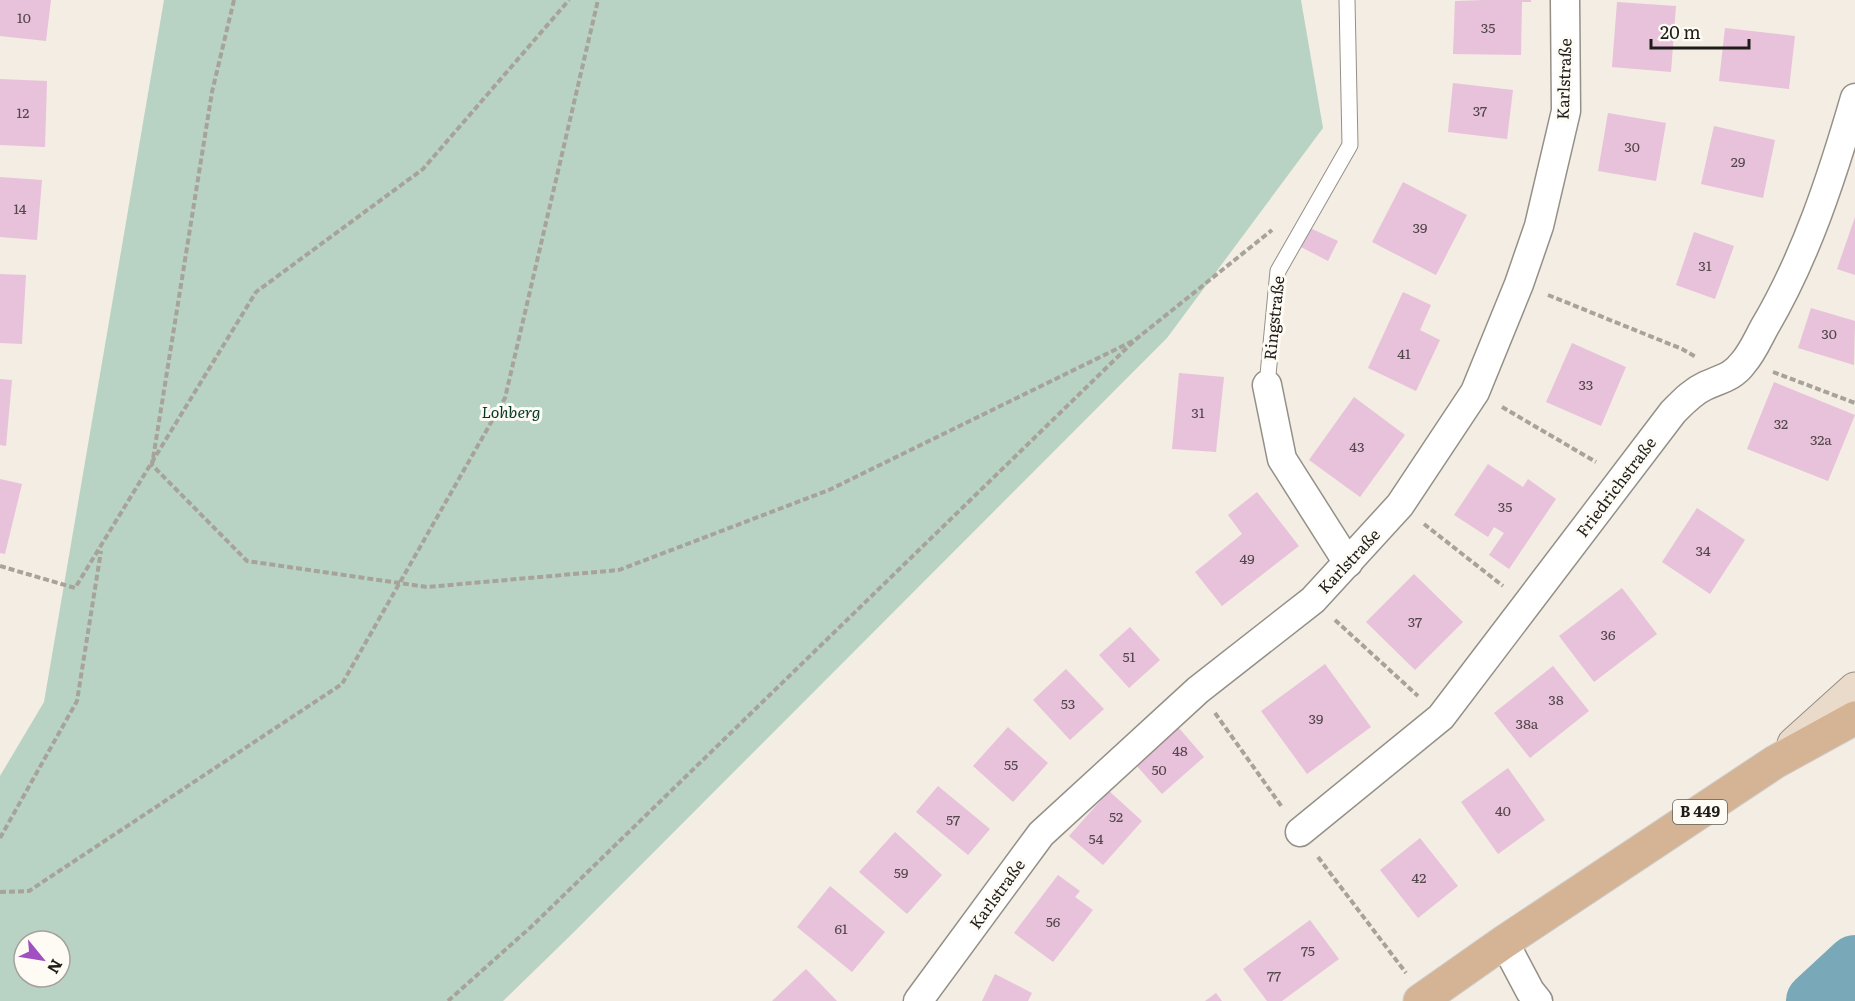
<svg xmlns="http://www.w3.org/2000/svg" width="1855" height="1001" viewBox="0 0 1855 1001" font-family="Literata,serif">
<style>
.green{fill:#b8d3c3;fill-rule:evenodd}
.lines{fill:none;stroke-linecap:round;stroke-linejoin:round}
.river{stroke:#79a9b8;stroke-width:58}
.building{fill:#e8c1da}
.lane-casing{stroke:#959087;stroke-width:17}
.street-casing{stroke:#959087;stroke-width:31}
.secondary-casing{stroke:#959087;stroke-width:35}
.primary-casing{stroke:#cecdcd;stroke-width:35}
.path{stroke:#a7a39b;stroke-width:4;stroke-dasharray:6 3;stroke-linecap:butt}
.lane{stroke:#fff;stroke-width:15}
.street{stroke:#fff;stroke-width:28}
.secondary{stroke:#eadaca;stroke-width:33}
.primary{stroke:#d4b494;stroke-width:33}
.labels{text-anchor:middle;stroke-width:6;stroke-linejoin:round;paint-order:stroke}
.number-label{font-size:14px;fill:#51464a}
.shield{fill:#fefbf5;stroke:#62605c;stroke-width:1.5}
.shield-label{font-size:15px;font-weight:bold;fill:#1f1d1a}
.street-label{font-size:16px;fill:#1f1d1a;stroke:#fefbf5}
.park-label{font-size:16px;font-style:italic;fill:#033a23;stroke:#fefbf5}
</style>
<rect width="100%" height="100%" fill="#f3ede3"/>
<path class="green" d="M164 0H1301L1323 128 1167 338 574 932 503 1001H0V776L44 702ZM24 941H60V977H24Z"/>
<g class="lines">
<polyline class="river" points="1815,1001 1855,964"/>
</g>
<g class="building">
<polygon points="0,0 51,0 46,41 0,36"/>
<polygon points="1484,0 1531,0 1531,2 1522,2 1521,55 1453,54 1455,1"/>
<polygon points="1617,2 1676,6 1671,72 1612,67"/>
<polygon points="1725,28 1795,36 1789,89 1719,81"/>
<polygon points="0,79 47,81 45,147 0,145"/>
<polygon points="1453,83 1513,90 1507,139 1448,132"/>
<polygon points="1608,113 1666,123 1656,181 1598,171"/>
<polygon points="1714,126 1775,140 1763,198 1701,184"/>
<polygon points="0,177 42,180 37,240 0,237"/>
<polygon points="1403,182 1467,215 1436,275 1372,242"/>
<polygon points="1855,217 1855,275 1837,269"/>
<polygon points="1310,228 1338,241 1328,261 1301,247"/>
<polygon points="1694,232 1734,246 1715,299 1676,285"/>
<polygon points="0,274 26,275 22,344 0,343"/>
<polygon points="1403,292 1431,305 1420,330 1440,340 1416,391 1368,368"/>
<polygon points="1811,308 1855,321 1854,365 1798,348"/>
<polygon points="1572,343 1626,367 1601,426 1546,402"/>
<polygon points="1179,373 1224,377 1216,452 1172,449"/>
<polygon points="0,379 12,380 6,446 0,445"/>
<polygon points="1774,382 1855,415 1828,481 1747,449"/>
<polygon points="1354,397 1405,435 1360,497 1309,460"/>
<polygon points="1488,464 1523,487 1528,479 1556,499 1509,569 1489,555 1504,533 1494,527 1488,537 1454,515"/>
<polygon points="0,479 22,484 5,554 0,553"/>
<polygon points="1257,492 1299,546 1222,606 1195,572 1242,534 1228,515"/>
<polygon points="1697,508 1745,540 1710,594 1662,562"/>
<polygon points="1414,574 1463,622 1415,670 1366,622"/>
<polygon points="1622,588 1657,634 1594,682 1559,636"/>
<polygon points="1130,627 1160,660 1129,688 1099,655"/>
<polygon points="1325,664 1371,727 1307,774 1261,711"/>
<polygon points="1553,666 1589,711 1530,758 1494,713"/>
<polygon points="1066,669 1104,709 1070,740 1033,700"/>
<polygon points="1008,727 1048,763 1013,802 973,766"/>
<polygon points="1178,727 1204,757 1162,794 1135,764"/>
<polygon points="1508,768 1545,820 1498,854 1461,802"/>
<polygon points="938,786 990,829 968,855 916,812"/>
<polygon points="1109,791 1142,821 1103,865 1069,836"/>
<polygon points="895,832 942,875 907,914 859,872"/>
<polygon points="1420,838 1458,886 1418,918 1380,870"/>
<polygon points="1058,875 1080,891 1075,897 1093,910 1053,962 1014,933"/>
<polygon points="830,886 885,932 852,972 797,927"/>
<polygon points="1310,920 1339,959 1282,1001 1267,1001 1243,969"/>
<polygon points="806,969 837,1001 772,1001"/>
<polygon points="995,974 1032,993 1028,1001 982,1001"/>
<polygon points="1216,993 1222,1001 1205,1001"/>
</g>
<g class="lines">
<defs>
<polyline id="lane" points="1267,385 1278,271 1350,145 1347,0"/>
<g id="street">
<polyline points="1267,385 1282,459 1348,563"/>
<path d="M1300 832 1441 717 1673 412C1683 402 1692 392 1705 386 1720 379 1733 377 1743 363 1752 353 1758 339 1764 328 1806 257 1832 177 1855 98"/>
<polyline points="1504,942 1530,991 1538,1001"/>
<polyline points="918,1001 1041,834 1198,690 1313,600 1400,505 1475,392 1519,284 1539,226 1566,111 1565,0"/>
</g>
<polyline id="secondary" points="1794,744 1855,689"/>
<polyline id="primary" points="1420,1001 1504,942 1775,762 1855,718"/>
</defs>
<use href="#lane" class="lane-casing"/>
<use href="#street" class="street-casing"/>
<use href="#secondary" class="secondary-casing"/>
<use href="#primary" class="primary-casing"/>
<g class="path">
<polyline points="234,0 212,92 152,465 247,561 427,587 619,570 829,490 1135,340"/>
<polyline points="1548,295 1682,349 1696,357"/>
<polyline points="1773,372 1855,403"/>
<polyline points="1502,407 1596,462"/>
<polyline points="1424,524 1503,586"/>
<polyline points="0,566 75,588 256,292 423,169 569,0"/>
<polyline points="1335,620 1418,696"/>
<polyline points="1215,713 1282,807"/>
<polyline points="0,838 77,701 101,551"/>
<polyline points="1318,857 1406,973"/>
<polyline points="0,892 29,891 342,684 505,398 598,0"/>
<polyline points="448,1001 531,927 1135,340 1272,230"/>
</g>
<use href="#lane" class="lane"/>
<use href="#street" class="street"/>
<use href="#secondary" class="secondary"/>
<use href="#primary" class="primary"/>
</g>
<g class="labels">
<g class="number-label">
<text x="24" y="23">10</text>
<text x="1488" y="33">35</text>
<text x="1480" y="116">37</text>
<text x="23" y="118">12</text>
<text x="1632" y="152">30</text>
<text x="1738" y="167">29</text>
<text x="20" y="214">14</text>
<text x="1420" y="233">39</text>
<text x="1705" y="271">31</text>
<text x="1829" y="339">30</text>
<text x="1404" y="359">41</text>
<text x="1586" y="390">33</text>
<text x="1198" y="418">31</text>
<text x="1781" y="429">32</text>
<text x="1821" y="445">32a</text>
<text x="1357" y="452">43</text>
<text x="1505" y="512">35</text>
<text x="1703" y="556">34</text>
<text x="1247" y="564">49</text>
<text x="1415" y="627">37</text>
<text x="1608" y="640">36</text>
<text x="1129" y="662">51</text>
<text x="1556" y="705">38</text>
<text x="1068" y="709">53</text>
<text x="1316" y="724">39</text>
<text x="1527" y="729">38a</text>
<text x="1180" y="756">48</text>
<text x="1011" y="770">55</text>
<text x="1159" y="775">50</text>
<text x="1503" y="816">40</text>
<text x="1116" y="822">52</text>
<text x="953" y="825">57</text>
<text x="1096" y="844">54</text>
<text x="901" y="878">59</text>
<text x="1419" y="883">42</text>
<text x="1053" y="927">56</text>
<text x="841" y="934">61</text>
<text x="1308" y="956">75</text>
<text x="1274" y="981">77</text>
</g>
<rect class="shield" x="1673" y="800" width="54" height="24" rx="4.5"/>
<g class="shield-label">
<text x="1700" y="817">B 449</text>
</g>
<g class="street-label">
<text transform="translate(1564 79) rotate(-88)" y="6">Karlstraße</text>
<text transform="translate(1274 318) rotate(-84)" y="6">Ringstraße</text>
<text transform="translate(1616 487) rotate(-53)" y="6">Friedrichstraße</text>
<text transform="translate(1349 561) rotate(-47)" y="6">Karlstraße</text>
<text transform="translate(997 894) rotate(-54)" y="6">Karlstraße</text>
</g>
<g class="park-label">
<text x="511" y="418">Lohberg</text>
</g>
</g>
<g transform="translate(42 959) rotate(120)"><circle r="28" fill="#fefbf5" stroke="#a5a29d" stroke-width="1.5"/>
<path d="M0-4.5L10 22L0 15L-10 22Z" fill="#a050c1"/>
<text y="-9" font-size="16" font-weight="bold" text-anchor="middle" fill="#1f1d1a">N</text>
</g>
<path d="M1651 39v9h98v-9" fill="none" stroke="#1f1d1a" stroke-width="3"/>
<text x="1660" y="39" font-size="18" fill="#1f1d1a" stroke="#fefbf5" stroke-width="4.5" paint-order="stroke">20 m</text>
</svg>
